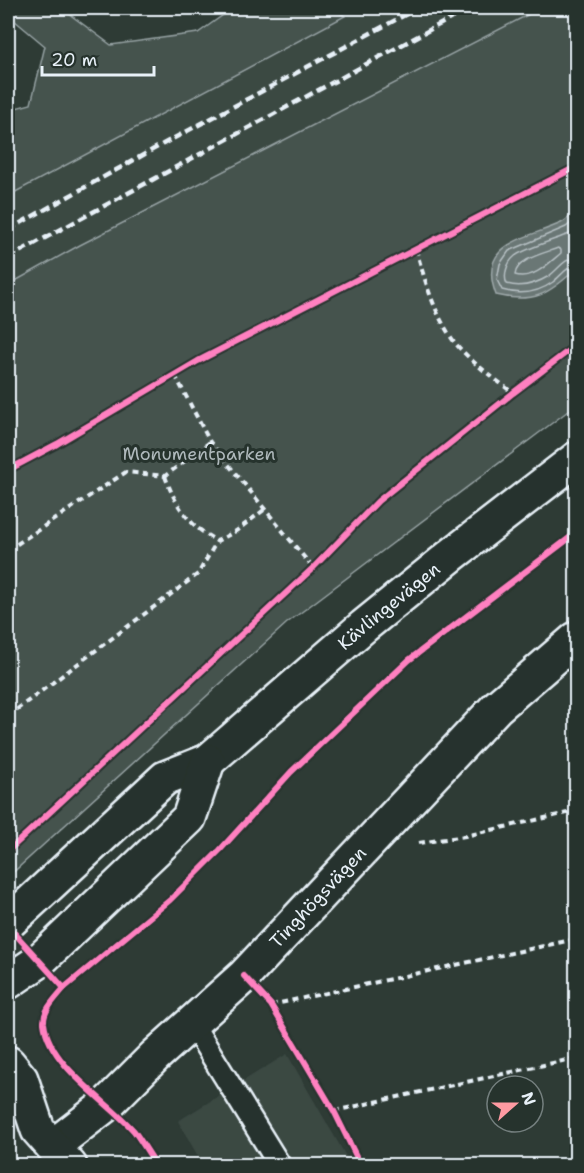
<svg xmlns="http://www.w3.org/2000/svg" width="584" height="1173" viewBox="0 0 584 1173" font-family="'Shantell Sans',sans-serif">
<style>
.built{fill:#3b4843}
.green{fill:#45524e;stroke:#96a2a3;stroke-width:1.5}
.water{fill:#6b7775;stroke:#9da8a9;stroke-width:1.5}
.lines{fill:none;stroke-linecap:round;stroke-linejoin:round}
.shore{stroke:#b6c0c4;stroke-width:1.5}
.lane-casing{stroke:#e8f1f8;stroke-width:26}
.street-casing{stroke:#e8f1f8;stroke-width:38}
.secondary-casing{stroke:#e8f1f8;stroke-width:38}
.path{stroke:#e8f1f8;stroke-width:4;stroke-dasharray:6 4.5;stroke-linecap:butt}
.lane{stroke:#26332d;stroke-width:21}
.street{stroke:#26332d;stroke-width:33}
.secondary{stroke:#26332d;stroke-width:33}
.rail{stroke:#e8f1f8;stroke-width:4.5;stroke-dasharray:9 4.5;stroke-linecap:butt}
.cycleway-casing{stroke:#26332d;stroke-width:10}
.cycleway{stroke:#ff80c0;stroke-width:6}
.labels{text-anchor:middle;stroke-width:6;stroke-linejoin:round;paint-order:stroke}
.park-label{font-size:18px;fill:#afb9bc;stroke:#26332d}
.street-label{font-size:18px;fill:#e8f1f8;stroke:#26332d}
</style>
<rect width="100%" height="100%" fill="#2e3b35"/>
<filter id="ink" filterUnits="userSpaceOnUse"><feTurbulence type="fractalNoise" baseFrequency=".0167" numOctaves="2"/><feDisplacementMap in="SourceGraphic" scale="12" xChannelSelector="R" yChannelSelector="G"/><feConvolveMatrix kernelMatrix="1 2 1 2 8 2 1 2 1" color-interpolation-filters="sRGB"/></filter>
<g filter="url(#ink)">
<g class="built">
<polygon points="361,8 541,8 80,245 8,285 8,196"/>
<polygon points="287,1054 351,1165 203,1165 178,1121"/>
</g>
<g class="green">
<polygon points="8,8 61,8 111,45 198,33 233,8 332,8 345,16 8,196 8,110 31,104 45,46 8,15"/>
<polygon points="541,8 576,8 576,405 287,623 8,877 8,285 80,245"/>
</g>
<path class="water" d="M576 211V269C549 294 534 304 496 295 476 242 527 239 561 223 567 220 572 215 576 211Z"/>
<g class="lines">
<g class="shore">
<path d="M576 219 566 227 509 251 500 264 497 280 502 290C520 295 538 293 553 282 561 276 567 266 576 265"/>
<path d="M576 229 569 234C557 239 521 250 514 257 507 263 503 276 507 284 521 288 536 284 549 276 559 269 564 258 576 258"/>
<path d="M558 248 561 250V253C548 264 533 280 515 275 516 259 545 253 558 248Z"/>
</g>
<defs>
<polyline id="lane" points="191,1022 280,1166"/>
<g id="street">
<path id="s1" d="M53 1146 106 1105 155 1056 244 976 497 707 576 639"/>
</g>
<g id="secondary">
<path id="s2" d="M8 923 165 778 208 761 364 626 453 554 576 459"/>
<polyline points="8,982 39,961 189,818 208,761"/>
<polyline points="8,1063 21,1079 38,1130 70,1166"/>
</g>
</defs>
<use href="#lane" class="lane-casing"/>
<use href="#street" class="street-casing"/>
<use href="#secondary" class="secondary-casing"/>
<g class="path">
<path d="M416 249C425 281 435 317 456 344 472 363 494 378 513 393"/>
<polyline points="175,375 210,442 313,568"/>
<path d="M165 476C175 505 189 526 217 541"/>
<polyline points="8,550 126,472 165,476 210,442"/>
<polyline points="8,716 198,574 217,541 236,531 264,510"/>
<polyline points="419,843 465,836 576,811"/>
<polyline points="271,1005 576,939"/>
<polyline points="334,1111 576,1058"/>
</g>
<use href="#lane" class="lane"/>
<use href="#street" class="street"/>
<use href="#secondary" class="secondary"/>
<g class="rail">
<polyline points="8,230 163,144 418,8"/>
<polyline points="8,258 470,8"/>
</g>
<defs>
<g id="cycleway">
<polyline points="8,470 57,444 198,361 576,167"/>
<polyline points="8,851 313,568 378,501 513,393 576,345"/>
<polyline points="8,926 64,988"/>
<polyline points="244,976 271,1005 334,1111 361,1166"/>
<path d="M157 1166C149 1154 142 1142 134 1131 108 1101 49 1066 44 1023 43 1010 56 998 64 988L170 900 220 850 291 772 409 660 576 533"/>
</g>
</defs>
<use href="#cycleway" class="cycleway-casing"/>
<use href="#cycleway" class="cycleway"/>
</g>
</g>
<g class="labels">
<g class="park-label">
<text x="199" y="460">Monumentparken</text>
</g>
<g class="street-label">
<text dy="6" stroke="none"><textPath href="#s2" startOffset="498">Kävlingevägen</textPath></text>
<text dy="6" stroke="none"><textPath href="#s1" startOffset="364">Tinghögsvägen</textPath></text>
</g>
</g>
<rect width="584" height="1173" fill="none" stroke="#26332d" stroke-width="30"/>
<rect x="15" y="15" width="554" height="1143" fill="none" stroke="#e8f1f8" stroke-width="2" filter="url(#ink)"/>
<g transform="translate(515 1104) rotate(69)"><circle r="28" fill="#26332d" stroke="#747f7e" stroke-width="1.5"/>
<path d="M0-4.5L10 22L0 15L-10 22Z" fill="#ff9aa2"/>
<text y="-9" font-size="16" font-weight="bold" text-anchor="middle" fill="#e8f1f8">N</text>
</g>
<path d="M42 66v9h112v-9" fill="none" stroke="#e8f1f8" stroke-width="3"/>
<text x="51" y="66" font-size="18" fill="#e8f1f8" stroke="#26332d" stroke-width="4.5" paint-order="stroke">20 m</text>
</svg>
